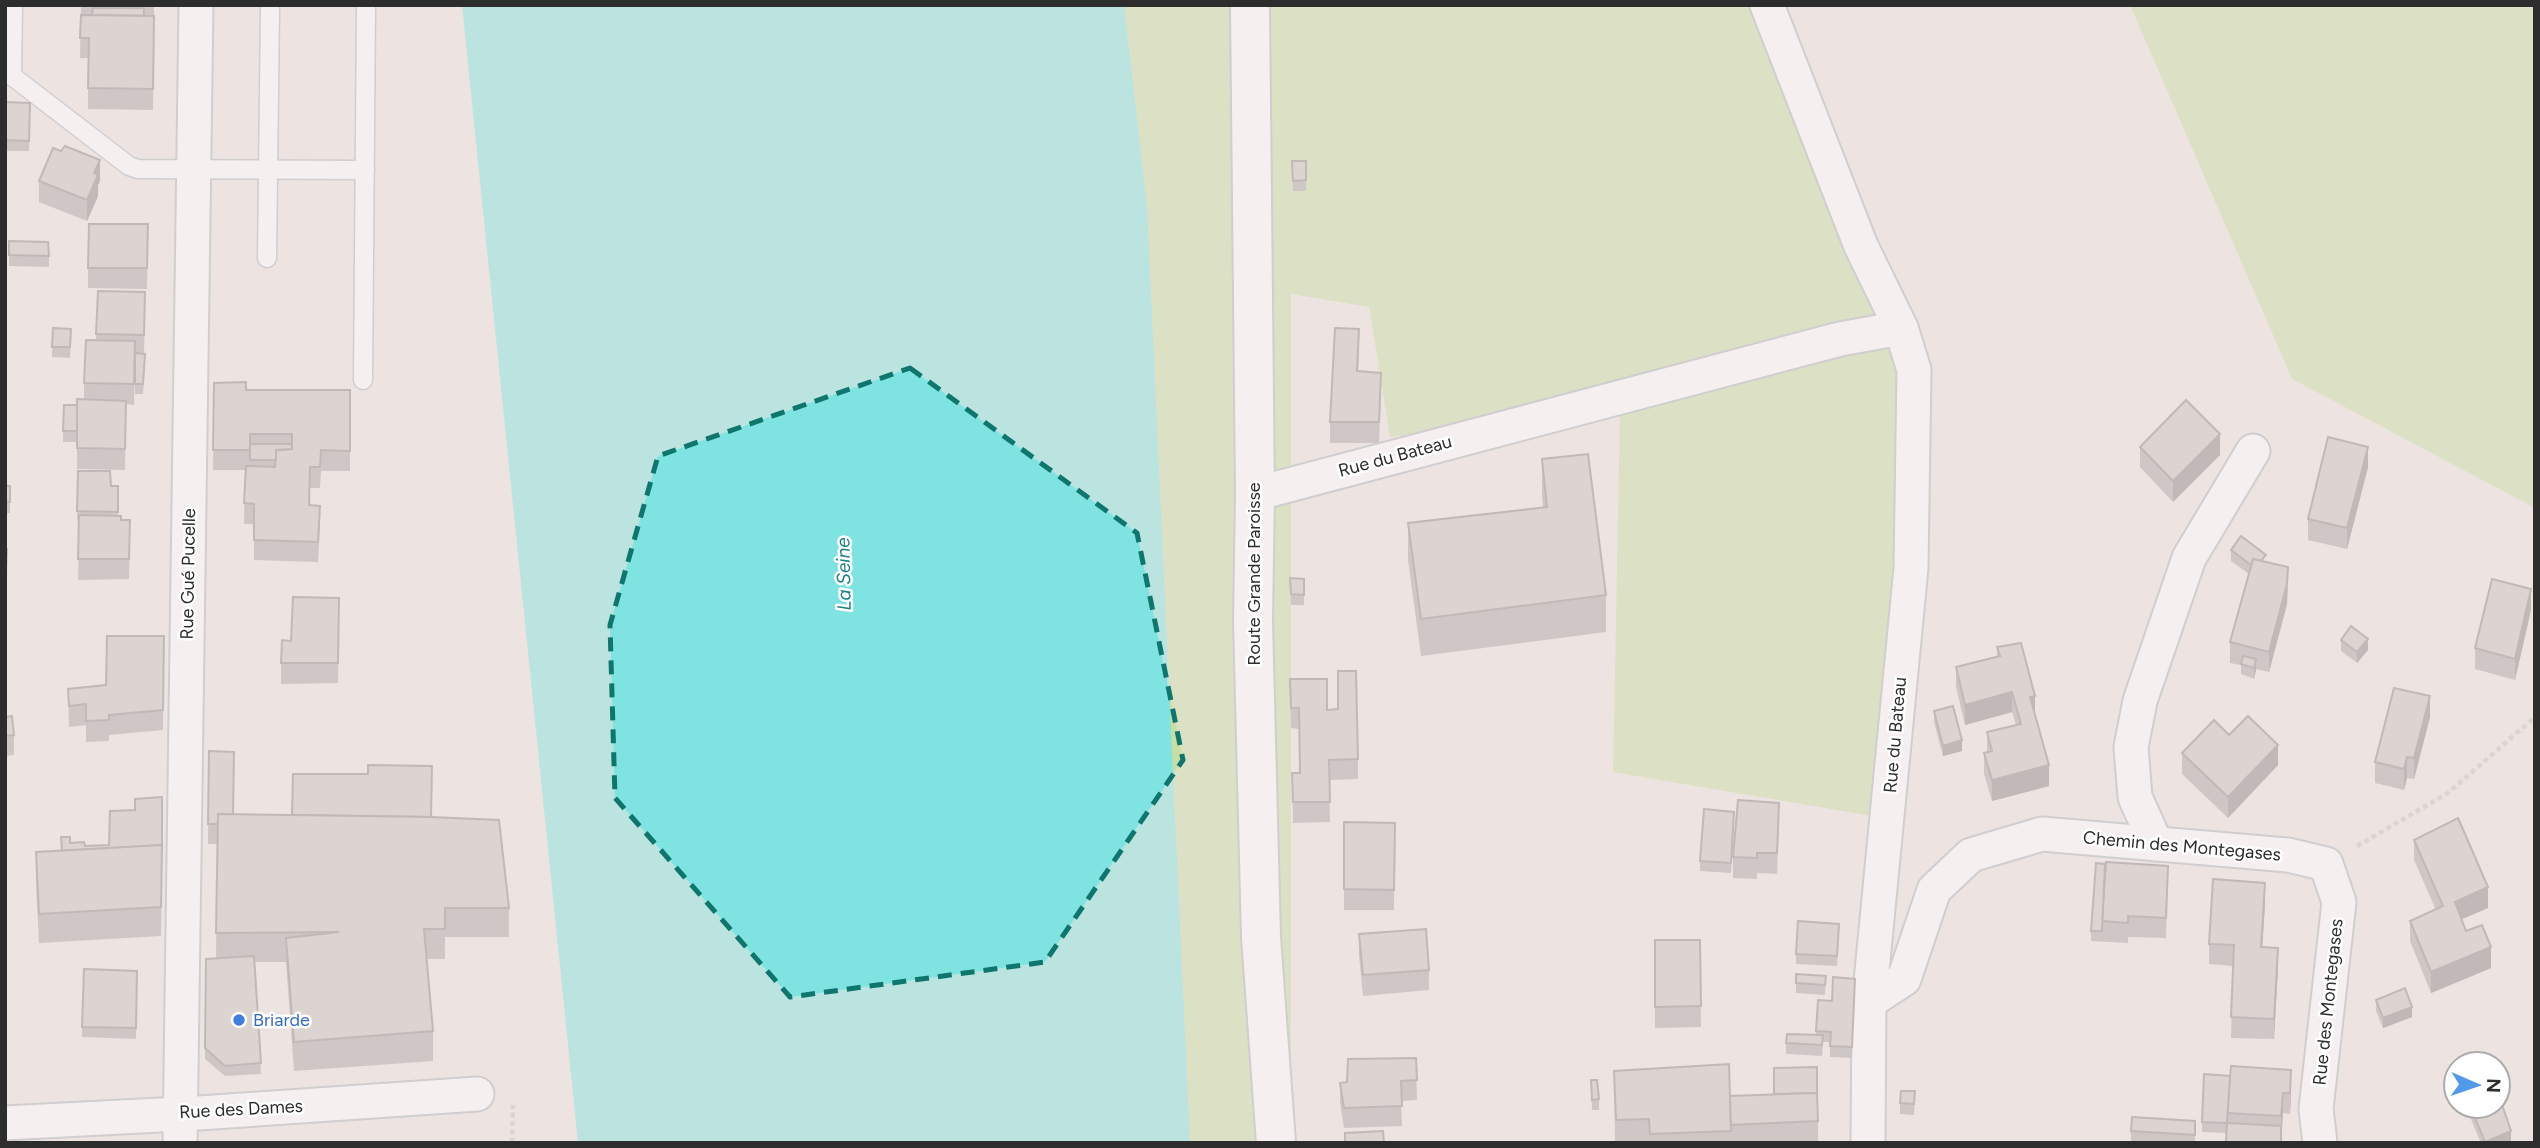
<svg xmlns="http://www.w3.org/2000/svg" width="2540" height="1148" viewBox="0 0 2540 1148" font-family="Figtree,sans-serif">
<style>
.green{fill:#c8dea3}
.water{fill:#7fe4e1}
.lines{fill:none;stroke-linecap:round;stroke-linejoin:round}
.service-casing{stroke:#adb3b8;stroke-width:21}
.minor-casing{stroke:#adb3b8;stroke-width:37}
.secondary-casing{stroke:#adb3b8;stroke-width:42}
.path{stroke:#c4c4c4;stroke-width:4.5;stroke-dasharray:5 3.5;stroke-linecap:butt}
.service{stroke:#fff;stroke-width:18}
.minor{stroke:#fff;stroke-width:33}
.secondary{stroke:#fff;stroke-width:38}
.wall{fill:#aaa5a2}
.shaded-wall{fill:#8b8684}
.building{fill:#c6c0bc;stroke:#8b8684;stroke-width:2}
.marked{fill:none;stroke:#0f766e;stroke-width:5;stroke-dasharray:14 9;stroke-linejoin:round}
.shop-dot{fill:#3f7fe0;stroke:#fff;stroke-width:2.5}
.labels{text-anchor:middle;stroke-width:5;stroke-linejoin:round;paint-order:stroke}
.street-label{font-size:18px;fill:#2d2d2d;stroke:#fff}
.shop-label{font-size:18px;fill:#366cbe;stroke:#fff;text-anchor:start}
.water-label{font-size:19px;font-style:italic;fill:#1a8186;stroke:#fff}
</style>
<rect width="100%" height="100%" fill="#ede4e1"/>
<g class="green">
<polygon points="1106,5 1776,5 1908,326 1889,819 1613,772 1620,409 1390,437 1369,307 1291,294 1291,1143 1173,1143"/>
<polygon points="2130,5 2535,5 2535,508 2292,379"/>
</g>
<polygon class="water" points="462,5 1124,5 1147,207 1190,1143 578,1143"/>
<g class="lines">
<defs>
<g id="service">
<polyline points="13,5 12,76 129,166 138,169 365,170"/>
<polyline points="267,258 270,9"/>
<polyline points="363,380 366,7"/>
</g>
<g id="minor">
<polyline points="1767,5 1861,246 1901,328 1914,370 1911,568 1869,1002 1868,1143"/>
<polyline points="1255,494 1840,339 1901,328"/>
<polyline points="2156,844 2135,797 2131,747 2140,701 2189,558 2253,451"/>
<polyline points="1869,1002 1904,979 1934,890 1971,855 2042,834 2288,855 2326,864 2339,902 2316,1109 2320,1143"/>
<polyline points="5,1123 199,1113 477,1094"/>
<polyline points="180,1143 196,5"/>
</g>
<polyline id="secondary" points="1250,5 1255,494 1253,621 1261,937 1276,1143"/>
</defs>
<use href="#service" class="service-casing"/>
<use href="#minor" class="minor-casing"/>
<use href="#secondary" class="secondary-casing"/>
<g class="path">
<polyline points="2357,846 2448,793 2535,717"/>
<polyline points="512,1143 513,1105"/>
</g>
<use href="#service" class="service"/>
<use href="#minor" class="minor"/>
<use href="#secondary" class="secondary"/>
</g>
<g class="wall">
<polygon points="81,5 154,5 153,110 88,109 88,58 80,58"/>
<polygon points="5,102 30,103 29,151 5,151"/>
<polygon points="1292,161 1306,161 1306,191 1293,191"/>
<polygon points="39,181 100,181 98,185 98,196 87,221 39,202"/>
<polygon points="148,224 147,289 88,288 88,268"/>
<polygon points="9,255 49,256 49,267 9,266"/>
<polygon points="98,291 145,313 144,354 145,364 143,394 135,394 135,355 134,405 126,404 125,470 77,469 77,448 84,400 84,383 96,340"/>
<polygon points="53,328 71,329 70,358 52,357"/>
<polygon points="1359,350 1358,371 1381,393 1379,443 1330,443 1330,422"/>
<polygon points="214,383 246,390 350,390 350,471 321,471 320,488 310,488 309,505 320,526 318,562 254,560 254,524 244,524 245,470 213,470"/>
<polygon points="64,405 77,405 77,442 63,442"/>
<polygon points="2140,447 2220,455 2173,502 2140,467"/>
<polygon points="1542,459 1606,595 1606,632 1421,656 1408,560 1408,523 1543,507 1542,496"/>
<polygon points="2368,467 2347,549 2308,540 2308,519"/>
<polygon points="78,471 111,486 118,486 118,516 121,520 130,520 129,579 78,580 79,521 77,521"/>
<rect x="5" y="486" width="5" height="27"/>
<polygon points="2231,550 2266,562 2288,588 2287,604 2269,672 2256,669 2254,679 2241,674 2241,665 2230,663 2230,642 2249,574 2231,561"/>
<polygon points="1290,578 1304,579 1304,605 1291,605"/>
<polygon points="2531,610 2515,680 2475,669 2475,648"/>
<polygon points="339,619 338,683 281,684 281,663 291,641"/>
<polygon points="164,636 163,730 109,735 109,741 86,742 86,725 69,727 68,689 106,685"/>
<polygon points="2341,640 2368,650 2357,663 2341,651"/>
<polygon points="1997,647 2035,715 2049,786 1992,801 1984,774 1984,753 1987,752 1987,732 2016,725 2012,712 1965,725 1956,687 1956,667 1997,657"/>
<polygon points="1290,679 1327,710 1358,759 1358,779 1329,780 1330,822 1293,823 1292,773 1300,773 1299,729 1291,728"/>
<polygon points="1934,711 1962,751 1943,756 1934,722"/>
<polygon points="5,717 14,735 14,755 5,756"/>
<polygon points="2430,717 2414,779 2407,778 2404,790 2375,783 2375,762"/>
<polygon points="2229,735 2278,765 2228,818 2182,774 2182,753"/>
<polygon points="209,751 234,815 432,817 509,908 509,937 445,937 445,959 427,959 433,1031 433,1061 294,1071 286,962 255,962 261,1074 225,1076 205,1059 206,959 216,959 217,844 208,844"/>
<polygon points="1344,822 1395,823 1394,910 1344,910"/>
<polygon points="1734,822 1731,873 1700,871 1700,861"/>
<polygon points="1779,823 1777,874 1757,873 1757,879 1733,878 1733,857"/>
<polygon points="2414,840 2488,908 2462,919 2466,931 2491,968 2431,993 2410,941 2410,921 2436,910 2414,860"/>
<polygon points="70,843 85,846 162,874 161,936 39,943 36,882 36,852 61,851"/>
<polygon points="2168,866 2166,938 2128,937 2128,943 2091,941 2091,931"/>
<polygon points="2265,904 2262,947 2278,968 2274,1039 2231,1038 2233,966 2209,964 2209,944"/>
<polygon points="1359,934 1429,970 1429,990 1363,996 1359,955"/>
<polygon points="1839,935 1837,966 1796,964 1796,954"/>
<polygon points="1655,940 1700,940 1701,1027 1655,1028"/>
<polygon points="137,971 136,1039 82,1037 82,1027"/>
<polygon points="1826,976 1825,995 1796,993 1796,983"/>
<polygon points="1855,989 1852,1058 1830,1057 1830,1042 1823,1042 1822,1056 1786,1054 1786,1043 1816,1035 1818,1000 1832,1001"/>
<polygon points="2376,1000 2412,1017 2383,1028 2376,1011"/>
<polygon points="1416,1058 1417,1100 1401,1101 1402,1126 1344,1128 1340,1103 1340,1083 1347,1082"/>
<polygon points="1614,1071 1730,1096 1818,1121 1818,1141 1793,1143 1615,1143"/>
<polygon points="1591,1080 1599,1099 1599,1110 1592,1110"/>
<polygon points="2291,1090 2290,1114 2283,1113 2281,1143 2227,1133 2202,1132 2202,1122"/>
<polygon points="1915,1091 1914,1115 1900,1114 1900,1103"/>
<polygon points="2467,1106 2498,1106 2511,1142 2508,1143 2481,1143 2467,1110"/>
<polygon points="2195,1121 2195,1143 2151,1143 2131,1141 2131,1131"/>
</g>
<g class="shaded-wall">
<polygon points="100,160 100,181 98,185 98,196 87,221 87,200 94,173"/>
<polygon points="2220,434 2220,455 2173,502 2173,481"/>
<polygon points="2368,447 2368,467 2347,549 2347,528"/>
<polygon points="2288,567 2287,604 2269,672 2269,652"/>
<polygon points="2531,589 2531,610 2515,680 2515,659"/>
<polygon points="2368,639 2368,650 2357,663 2357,652"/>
<polygon points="2256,659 2256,670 2254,679 2254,668"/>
<polygon points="2012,692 2012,712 1965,725 1965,705"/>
<polygon points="2035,696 2035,716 2030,697"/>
<polygon points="2430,696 2430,717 2414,779 2414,758"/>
<polygon points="1962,740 1962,751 1943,756 1943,746"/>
<polygon points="2278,745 2278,765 2228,818 2228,797"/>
<polygon points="2407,757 2407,778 2404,790 2404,769"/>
<polygon points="2049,765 2049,786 1992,801 1992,780"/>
<polygon points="2265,883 2265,904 2261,967 2261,947"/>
<polygon points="2488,887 2488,908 2455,922 2455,902"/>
<polygon points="2491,947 2491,968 2431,993 2431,972"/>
<polygon points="2278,948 2278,968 2274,1039 2274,1019"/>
<polygon points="2412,1007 2412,1017 2383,1028 2383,1018"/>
<polygon points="2291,1070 2291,1090 2290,1114 2290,1093"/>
<polygon points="2283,1093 2283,1113 2281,1143 2281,1116"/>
<polygon points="2511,1131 2511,1142 2508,1143 2485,1143"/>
</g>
<g class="building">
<polygon points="93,8 144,8 144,16 92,15"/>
<polygon points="81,15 154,16 153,89 88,88 89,38 80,38"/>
<polygon points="5,102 30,103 29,141 5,140"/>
<polygon points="65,146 100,160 94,173 98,175 87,200 39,181 53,148 61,151"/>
<polygon points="1292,161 1306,161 1306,180 1293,181"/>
<polygon points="89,224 148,224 147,268 88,268"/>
<polygon points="9,241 48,242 49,256 9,255"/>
<polygon points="98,291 145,292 144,335 96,334"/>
<polygon points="53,328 71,329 70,347 52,347"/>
<polygon points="1335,328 1359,329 1357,371 1381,373 1379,422 1330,422"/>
<polygon points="86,340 135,341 134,384 84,383"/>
<polygon points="135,353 145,354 143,384 135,384"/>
<polygon points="246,382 246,390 350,390 350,451 321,450 320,467 310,467 309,505 320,506 318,542 254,540 254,504 244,503 246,466 275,467 276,450 292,449 292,434 250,434 250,450 213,450 214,383"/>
<polygon points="77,399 126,401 125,449 77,448"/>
<polygon points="2186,400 2220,434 2173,481 2140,447"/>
<polygon points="64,405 77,405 77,431 63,431"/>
<polygon points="2328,437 2368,447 2347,528 2308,519"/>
<polygon points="250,444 292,444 292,449 276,450 276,460 250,460"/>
<polygon points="1588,454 1606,595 1421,619 1408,523 1547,507 1542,459"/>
<polygon points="78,471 110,471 111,486 118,486 118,512 77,511"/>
<rect x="5" y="486" width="5" height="16"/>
<polygon points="79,515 121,516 121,520 130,520 129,559 78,559"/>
<polygon points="2241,536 2266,555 2261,561 2253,559 2251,565 2231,550"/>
<polygon points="5,549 7,549 6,572 5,572"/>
<polygon points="2253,559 2288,567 2287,584 2269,652 2230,642"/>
<polygon points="1290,578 1304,579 1304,595 1291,594"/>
<polygon points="2492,579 2531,589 2515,659 2475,648"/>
<polygon points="293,597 339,598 338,663 281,663 282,640 291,641"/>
<polygon points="2351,626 2368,639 2357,652 2341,640"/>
<polygon points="107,636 164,636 163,710 109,715 109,720 86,721 86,704 69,706 68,689 106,685"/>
<polygon points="2021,643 2035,696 2030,697 2049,765 1992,780 1984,753 1992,751 1987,732 2021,724 2012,692 1965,705 1956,667 2000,656 1997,647"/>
<polygon points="2243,656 2256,659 2254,668 2241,664"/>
<polygon points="1338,671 1356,671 1358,759 1329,760 1330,802 1293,802 1292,773 1300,773 1299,708 1291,708 1290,679 1327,679 1327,710 1338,709"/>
<polygon points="2394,688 2430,696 2414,758 2407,757 2404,769 2375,762"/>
<polygon points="1953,706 1962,740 1943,746 1934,711"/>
<polygon points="12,716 14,735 5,736 5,717"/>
<polygon points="2248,716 2278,745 2228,797 2182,753 2214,720 2229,735"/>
<polygon points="209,751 234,752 233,815 218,814 218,824 208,824"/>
<polygon points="368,765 432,766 431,817 292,815 293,774 368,774"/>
<polygon points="162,797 162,854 162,845 62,851 61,837 70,837 70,843 84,842 85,846 109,845 110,811 135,810 135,799"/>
<polygon points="1738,800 1779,803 1777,853 1757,853 1757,858 1733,857"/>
<polygon points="1704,809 1734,812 1731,863 1700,861"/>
<polygon points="218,814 431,817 499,820 509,908 445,908 445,929 424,929 433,1031 294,1042 286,938 339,932 216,933"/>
<polygon points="2458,818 2488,887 2455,902 2466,931 2482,925 2491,947 2431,972 2410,921 2443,906 2414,840"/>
<polygon points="1344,822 1395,823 1394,890 1344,889"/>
<polygon points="162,845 161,907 39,914 36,852"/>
<polygon points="2106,862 2168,866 2166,918 2128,916 2128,923 2102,921"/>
<polygon points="2096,863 2105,864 2102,931 2091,931"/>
<polygon points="2213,879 2265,883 2261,947 2278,948 2274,1019 2231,1017 2234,945 2209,944"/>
<polygon points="1798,921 1839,924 1837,956 1796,954"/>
<polygon points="1426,929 1429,970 1363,975 1359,934"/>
<polygon points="1655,940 1700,940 1701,1006 1655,1007"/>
<polygon points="254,956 261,1063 225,1066 205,1048 206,959"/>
<polygon points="84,969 137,971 136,1028 82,1027"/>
<polygon points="1796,974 1826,976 1825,985 1796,983"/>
<polygon points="1833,977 1855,979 1852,1047 1830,1046 1831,1032 1816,1031 1818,1000 1832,1001"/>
<polygon points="2405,988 2412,1007 2383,1018 2376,1000"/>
<polygon points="1787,1034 1823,1035 1822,1045 1786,1043"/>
<polygon points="1416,1058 1417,1080 1401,1081 1402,1106 1344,1108 1340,1083 1347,1082 1348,1059"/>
<polygon points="1729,1064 1731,1131 1650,1134 1649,1119 1616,1120 1614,1071"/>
<polygon points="2231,1066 2291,1070 2290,1093 2283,1093 2281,1116 2227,1113"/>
<polygon points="1817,1067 1817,1093 1774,1094 1774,1068"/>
<polygon points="2204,1074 2230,1076 2227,1123 2202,1122"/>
<polygon points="1591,1080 1597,1080 1599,1099 1592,1100"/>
<polygon points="1901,1091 1915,1091 1914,1104 1900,1103"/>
<polygon points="1817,1093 1818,1121 1731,1125 1730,1096"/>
<polygon points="2498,1093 2511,1131 2485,1142 2470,1106 2498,1106"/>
<polygon points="2132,1117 2195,1121 2195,1135 2131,1131"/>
<polygon points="2227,1123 2281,1126 2281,1143 2226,1143"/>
<polygon points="1383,1131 1384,1143 1345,1143 1345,1133"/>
</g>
<path d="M0 0H2540V1148H0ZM910 368 1137 533 1183 760 1045 962 790 997 615 798 610 625 658 456Z" fill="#ede4e1" fill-opacity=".55" fill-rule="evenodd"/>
<path class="marked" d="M910 368 1137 533 1183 760 1045 962 790 997 615 798 610 625 658 456Z"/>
<circle class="shop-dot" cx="239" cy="1020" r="7"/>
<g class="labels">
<g class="street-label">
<text transform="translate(1395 456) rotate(-15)" y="6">Rue du Bateau</text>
<text transform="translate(188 574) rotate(-89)" y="6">Rue Gué Pucelle</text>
<text transform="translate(1254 574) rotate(-90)" y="6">Route Grande Paroisse</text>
<text transform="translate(1895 735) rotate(-85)" y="6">Rue du Bateau</text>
<text transform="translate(2182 846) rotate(5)" y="6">Chemin des Montegases</text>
<text transform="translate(2328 1002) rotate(-84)" y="6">Rue des Montegases</text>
<text transform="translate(241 1109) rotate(-3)" y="6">Rue des Dames</text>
</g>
<g class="shop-label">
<text x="253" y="1026">Briarde</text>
</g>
<g class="water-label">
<text transform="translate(843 574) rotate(-91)" y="7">La Seine</text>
</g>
</g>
<rect width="2540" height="1148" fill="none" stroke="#2d2d2d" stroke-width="14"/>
<g transform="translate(2477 1085) rotate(92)"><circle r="33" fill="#ffffff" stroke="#ababab" stroke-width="2"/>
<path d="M0-5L12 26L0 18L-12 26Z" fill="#529ae9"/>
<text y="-10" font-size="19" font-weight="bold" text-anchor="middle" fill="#2d2d2d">N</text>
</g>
</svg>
